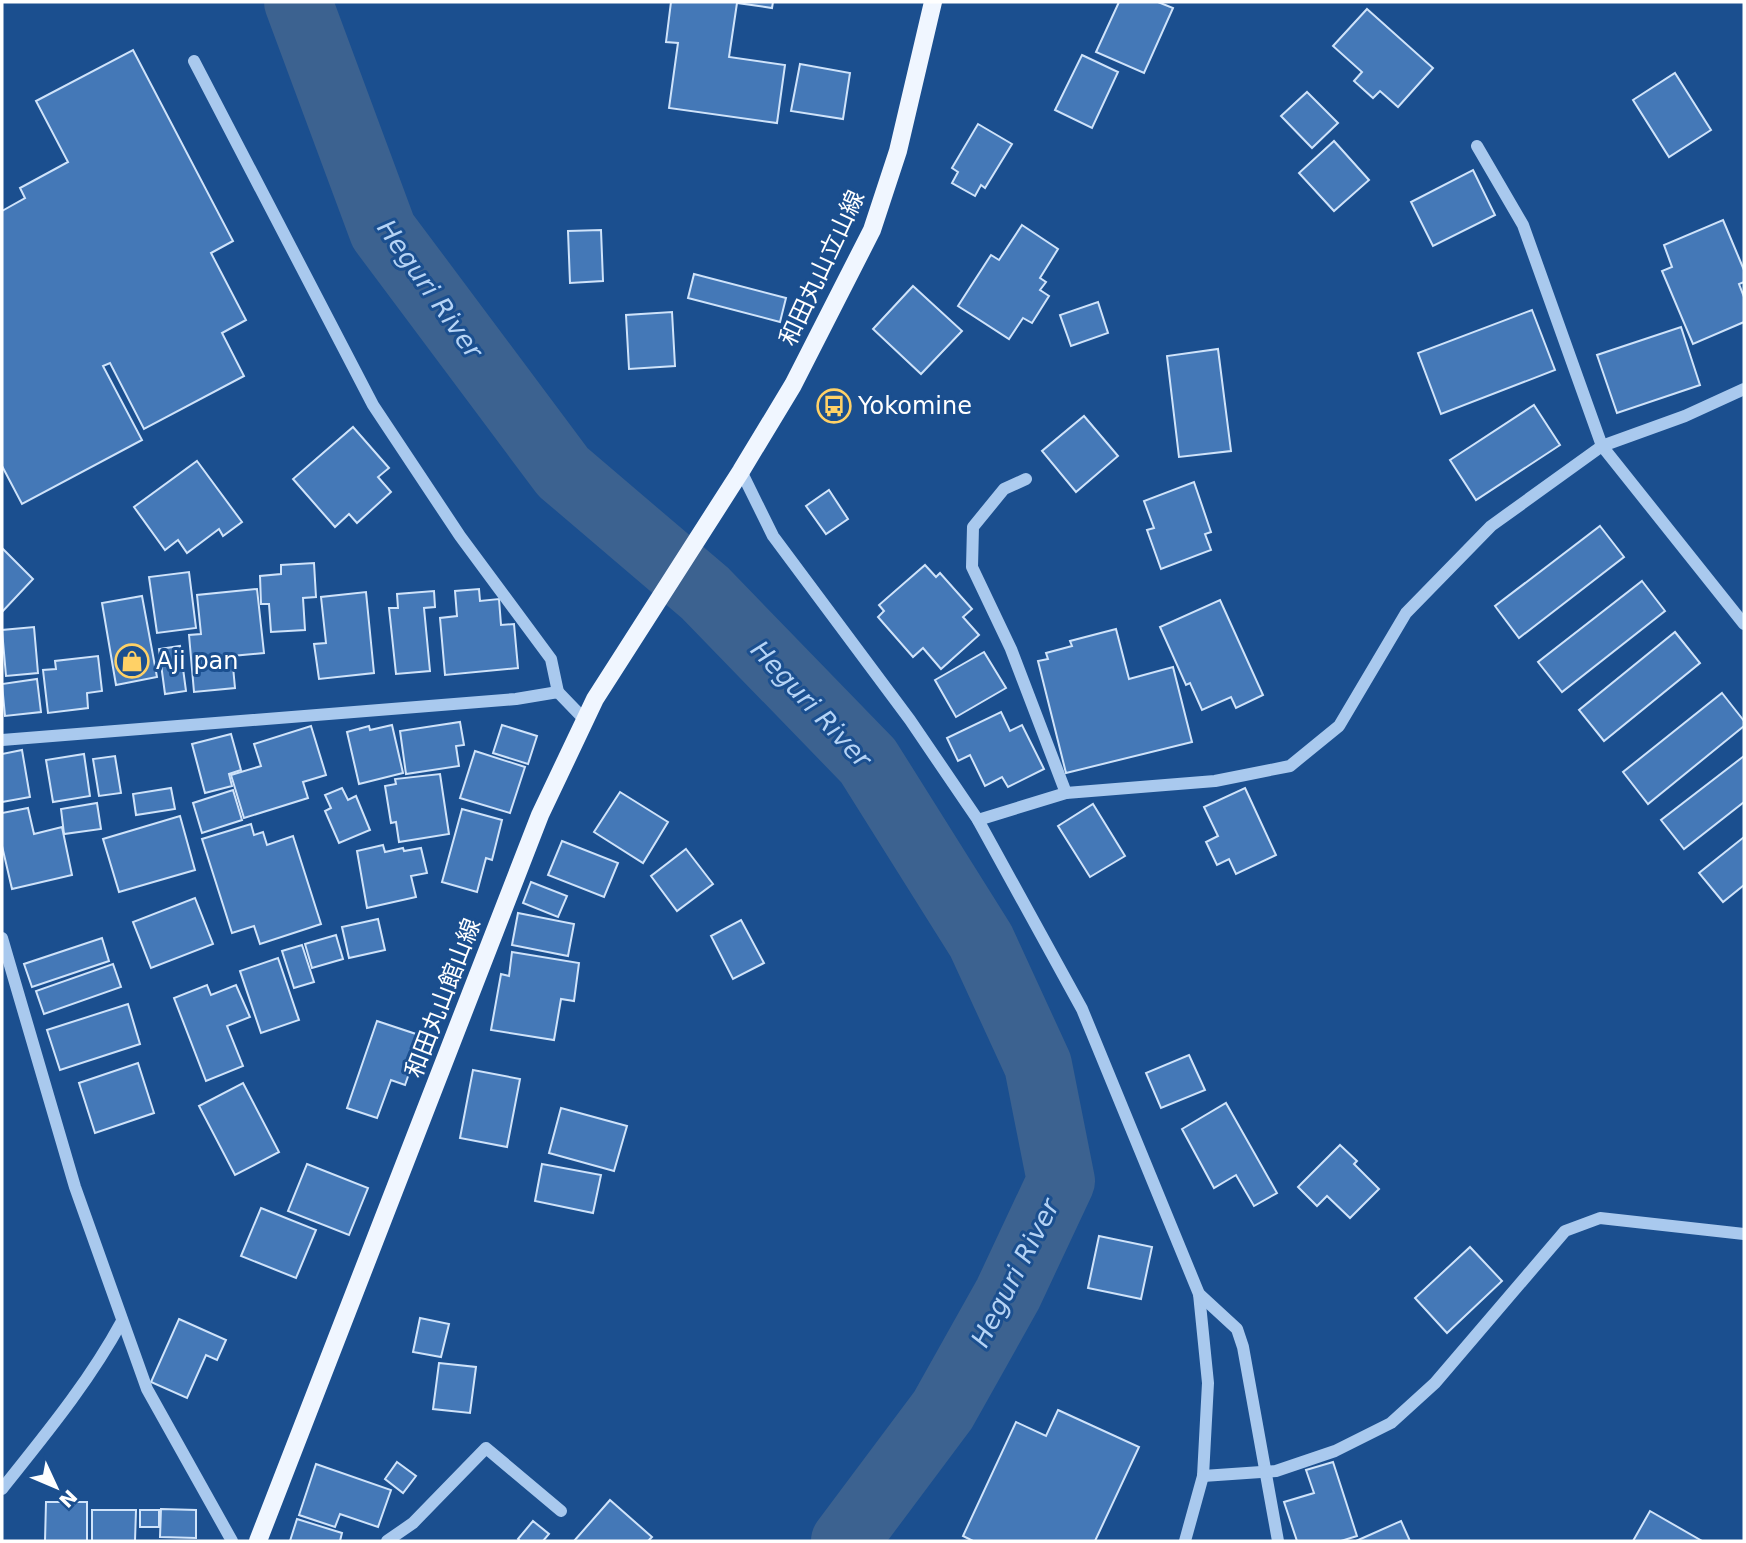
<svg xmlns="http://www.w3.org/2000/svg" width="1746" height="1543" viewBox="0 0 1746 1543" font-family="'DejaVu Sans','Noto Sans JP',sans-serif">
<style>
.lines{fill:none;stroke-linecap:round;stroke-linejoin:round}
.river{stroke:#3c6290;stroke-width:68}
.building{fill:#4478b7;stroke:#cfe3fa;stroke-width:2}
.minor{stroke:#a9c9ee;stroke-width:12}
.major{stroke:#f0f6ff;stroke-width:18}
.labels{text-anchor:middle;stroke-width:6;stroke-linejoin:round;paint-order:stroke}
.street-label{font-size:24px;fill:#fff;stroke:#1b4f8f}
.poi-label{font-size:24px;fill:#fff;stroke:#1b4f8f;text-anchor:start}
.water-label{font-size:26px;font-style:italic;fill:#b5d3f5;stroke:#1b4f8f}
</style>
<rect width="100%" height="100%" fill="#1b4f8f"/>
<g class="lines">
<polyline class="river" points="298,2 383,231 563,472 705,593 868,761 981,941 1038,1065 1061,1181 1008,1294 943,1410 845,1541"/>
</g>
<g class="building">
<polygon points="671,2 773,2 772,8 737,3 729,57 785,65 777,123 669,108 678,43 666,42"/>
<polygon points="1119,2 1158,2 1173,8 1144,73 1096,52"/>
<polygon points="1367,9 1433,68 1398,107 1380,91 1373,98 1354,81 1362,72 1333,46"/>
<polygon points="133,50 233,241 211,253 246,320 222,333 244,376 144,429 110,363 103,366 142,440 22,504 2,466 2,211 25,198 20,188 68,162 36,101"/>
<polygon points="1082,55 1118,72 1092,128 1055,110"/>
<polygon points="800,64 850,73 843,119 791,111"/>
<polygon points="1675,73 1711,130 1669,157 1633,100"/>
<polygon points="1307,92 1338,123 1312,148 1281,116"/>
<polygon points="978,124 1012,144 985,188 981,185 975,196 952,183 958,172 952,168"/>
<polygon points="1334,141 1369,180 1334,211 1299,173"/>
<polygon points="1473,170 1495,215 1433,246 1411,202"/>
<polygon points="1723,220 1744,270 1744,282 1739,284 1744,297 1744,322 1693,344 1662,271 1672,267 1664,245"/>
<polygon points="1022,225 1058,249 1040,278 1046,282 1040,290 1049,296 1032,323 1023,318 1009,339 958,306 991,255 999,260"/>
<polygon points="601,230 603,281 570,283 568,231"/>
<polygon points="694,274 786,298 780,322 688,298"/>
<polygon points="913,286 962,331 921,374 873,329"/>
<polygon points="1098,302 1108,333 1071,346 1060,315"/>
<polygon points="1532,310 1555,370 1441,414 1418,353"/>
<polygon points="672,312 675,366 629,369 626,315"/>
<polygon points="1681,327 1700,385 1617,413 1597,355"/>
<polygon points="1218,349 1231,451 1179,457 1167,356"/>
<polygon points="1534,405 1560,445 1476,500 1450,460"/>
<polygon points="1084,416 1118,456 1076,492 1042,451"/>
<polygon points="353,427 389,468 378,477 391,492 357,523 349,514 335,527 293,479"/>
<polygon points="197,461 242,522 223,536 219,529 187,553 178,540 165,550 134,507"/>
<polygon points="1194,482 1211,532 1205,534 1211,550 1161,569 1147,530 1154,528 1144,501"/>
<polygon points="829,490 848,519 826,534 806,506"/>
<polygon points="1600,526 1624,557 1519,638 1495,606"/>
<polygon points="2,548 33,579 2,612"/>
<polygon points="314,563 316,597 303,598 305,630 271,632 269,604 261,604 260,576 281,574 281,565"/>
<polygon points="925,565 936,577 940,573 972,609 963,617 979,635 941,669 923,648 913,657 878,617 884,611 879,605"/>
<polygon points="189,572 196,628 157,633 149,577"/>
<polygon points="1642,581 1665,611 1562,692 1538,662"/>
<polygon points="257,589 264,653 232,656 235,688 194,692 189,635 201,634 197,595"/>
<polygon points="479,589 480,601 499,599 501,625 514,624 518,668 445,675 440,618 457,616 455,591"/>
<polygon points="434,591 435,607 424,608 430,671 396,674 389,608 398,608 397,594"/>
<polygon points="366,592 374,673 319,679 314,644 326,643 321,597"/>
<polygon points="142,596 157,677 116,685 102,603"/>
<polygon points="1220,600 1263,695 1236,708 1231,697 1202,710 1190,683 1186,685 1160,627"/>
<polygon points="34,627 38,673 6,676 2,630"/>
<polygon points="1116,629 1129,679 1173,667 1192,742 1066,773 1038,661 1048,659 1046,653 1072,646 1070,641"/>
<polygon points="1675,632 1700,663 1604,741 1579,710"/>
<polygon points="180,646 186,691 165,694 159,649"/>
<polygon points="984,652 1006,688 956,717 935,680"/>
<polygon points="98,656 102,691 87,693 88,708 48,713 43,670 56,669 55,661"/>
<polygon points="37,679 41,712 5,716 2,684"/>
<polygon points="1722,693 1744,721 1744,726 1648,804 1623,772"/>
<polygon points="1001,712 1010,731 1022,725 1044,769 1008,787 1002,777 985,786 970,755 958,761 947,738"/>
<polygon points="460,722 464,745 456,746 459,766 406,774 400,731"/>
<polygon points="392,725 403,773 359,784 347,732 369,726 370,730"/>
<polygon points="502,725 537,736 528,764 493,753"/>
<polygon points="311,726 326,775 303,782 308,798 244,818 231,775 261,766 254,744"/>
<polygon points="231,734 241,770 229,774 232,786 205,793 192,744"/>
<polygon points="22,750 30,797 2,802 2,754"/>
<polygon points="475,751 525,767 510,813 460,798"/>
<polygon points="84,754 90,796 53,802 46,760"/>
<polygon points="115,756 121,793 99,796 93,759"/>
<polygon points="1744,756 1744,802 1684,849 1661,820"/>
<polygon points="440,774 449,834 399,842 396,822 391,823 385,786 396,784 395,779"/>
<polygon points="171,788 175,809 136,815 133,794"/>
<polygon points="342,788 348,800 356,796 370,830 339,843 325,811 331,808 325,795"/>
<polygon points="1245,788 1276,855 1236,874 1229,859 1217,865 1206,842 1218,836 1204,807"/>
<polygon points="233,790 242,820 202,833 193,803"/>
<polygon points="620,792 668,822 643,863 594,832"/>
<polygon points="97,803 101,829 64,834 61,809"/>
<polygon points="1093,804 1125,856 1090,877 1058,826"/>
<polygon points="28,808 34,834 62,827 72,875 12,889 2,846 2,813"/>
<polygon points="462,809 502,820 492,860 486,858 477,892 442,882"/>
<polygon points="180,816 195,870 119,892 103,839"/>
<polygon points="251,824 254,835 263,832 267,845 293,836 321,924 260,944 254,926 232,933 202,839"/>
<polygon points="1744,837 1744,885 1723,902 1699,873"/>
<polygon points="562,841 618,863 604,897 548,875"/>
<polygon points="383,845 385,852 403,848 404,851 421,848 427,873 411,876 416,897 367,908 357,851"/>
<polygon points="686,849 713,884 677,911 651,876"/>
<polygon points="531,882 567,896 558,917 523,903"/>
<polygon points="195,898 213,944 151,968 133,922"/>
<polygon points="518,913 574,924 568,956 512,945"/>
<polygon points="378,919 385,950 349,958 342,927"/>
<polygon points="741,920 764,963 733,979 711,936"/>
<polygon points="336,935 343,959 312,968 305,944"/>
<polygon points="102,938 109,961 32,987 24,964"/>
<polygon points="302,945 314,982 294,988 282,951"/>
<polygon points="512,952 579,963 574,1001 561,999 554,1040 491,1030 501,974 509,976"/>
<polygon points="278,958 299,1020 261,1033 240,971"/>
<polygon points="113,964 121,987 44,1014 36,991"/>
<polygon points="207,985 211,995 236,985 250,1017 227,1026 243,1066 206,1081 174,998"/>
<polygon points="128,1004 140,1044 60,1070 47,1030"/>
<polygon points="377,1021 422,1036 405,1085 391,1080 377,1118 347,1108"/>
<polygon points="1189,1055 1205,1090 1161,1108 1146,1073"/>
<polygon points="138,1063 154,1113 95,1133 79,1083"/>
<polygon points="473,1070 520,1079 507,1147 460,1138"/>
<polygon points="243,1083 279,1152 235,1175 199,1106"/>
<polygon points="1226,1103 1277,1193 1254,1206 1236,1175 1214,1188 1182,1129"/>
<polygon points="561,1108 627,1126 614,1171 549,1153"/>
<polygon points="1340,1145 1357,1161 1354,1164 1379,1189 1350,1218 1327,1196 1317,1206 1298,1187"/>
<polygon points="307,1164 368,1188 349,1235 288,1211"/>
<polygon points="542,1164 601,1175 593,1213 535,1201"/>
<polygon points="261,1208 316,1230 296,1278 241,1256"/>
<polygon points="1099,1236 1152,1247 1141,1299 1088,1288"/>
<polygon points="1470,1247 1502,1281 1447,1333 1415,1298"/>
<polygon points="420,1318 449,1324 441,1357 413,1352"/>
<polygon points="179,1319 226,1340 217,1360 206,1355 187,1398 151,1382"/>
<polygon points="439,1363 476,1367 470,1413 433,1409"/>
<polygon points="1058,1410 1139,1447 1095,1541 973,1541 963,1536 1016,1422 1046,1436"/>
<polygon points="397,1462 416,1476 403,1493 385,1479"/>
<polygon points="1333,1462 1357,1536 1341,1541 1297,1541 1284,1502 1314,1493 1306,1470"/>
<polygon points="316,1464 391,1490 378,1527 340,1514 335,1527 299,1515"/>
<polygon points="610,1500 652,1537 648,1541 574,1541"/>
<polygon points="46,1502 87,1502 87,1541 45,1541"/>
<polygon points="161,1509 196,1510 196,1538 160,1537"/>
<polygon points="92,1510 136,1510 135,1541 92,1541"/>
<rect x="140" y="1510" width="19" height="17"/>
<polygon points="1650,1511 1702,1541 1633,1541"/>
<polygon points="297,1519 342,1533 340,1541 290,1541"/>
<polygon points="533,1521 549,1534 543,1541 520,1541 518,1539"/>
<polygon points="1401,1521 1410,1541 1356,1541"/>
</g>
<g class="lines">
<g class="minor">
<polyline points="194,61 373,405 460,536 551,659 558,692"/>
<polyline points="1477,146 1523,225 1602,446 1744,624"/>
<polyline points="741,471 773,536 910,720 978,820 1082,1009 1199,1294 1208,1383 1203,1476 1185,1541"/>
<polyline points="1026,479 1004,489 973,527 972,567 1011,649 1066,793"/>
<polyline points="2,740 516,699 558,692 584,719"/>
<polyline points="978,820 1066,793 1215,781 1290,766 1339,726 1406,613 1491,526 1602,446 1685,416 1744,389"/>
<polyline points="2,938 75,1187 147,1389 232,1541"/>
<polyline points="1199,1294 1237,1329 1243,1347 1278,1541"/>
<polyline points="1203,1476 1276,1471 1335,1451 1391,1423 1435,1383 1565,1231 1600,1218 1744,1234"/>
<path d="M2 1489C45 1435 89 1382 122 1321"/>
<polyline points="387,1541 413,1523 486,1448 561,1511"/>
</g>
<polyline class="major" points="258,1541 540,815 595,699 741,471 793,385 872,230 898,151 933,2"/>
</g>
<defs>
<symbol id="bus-ring" viewBox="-11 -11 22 22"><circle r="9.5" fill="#1b4f8f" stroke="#ffd166" stroke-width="1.5"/><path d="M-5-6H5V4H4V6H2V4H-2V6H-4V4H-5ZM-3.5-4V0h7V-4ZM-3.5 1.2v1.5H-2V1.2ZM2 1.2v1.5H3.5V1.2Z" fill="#ffd166"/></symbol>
<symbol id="shop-ring" viewBox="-11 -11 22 22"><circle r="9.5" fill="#1b4f8f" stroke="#ffd166" stroke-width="1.5"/><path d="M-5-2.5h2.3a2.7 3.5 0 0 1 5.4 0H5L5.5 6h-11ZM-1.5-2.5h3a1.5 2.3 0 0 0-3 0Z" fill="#ffd166"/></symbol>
</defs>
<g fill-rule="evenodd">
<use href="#bus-ring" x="815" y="387" width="38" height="38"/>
<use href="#shop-ring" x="113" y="642" width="38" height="38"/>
</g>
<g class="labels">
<g class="street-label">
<text transform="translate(822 268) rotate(-65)" y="8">和田丸山立山線</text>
<text transform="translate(443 998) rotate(-69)" y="8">和田丸山館山線</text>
</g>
<g class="poi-label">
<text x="858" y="414">Yokomine</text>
<text x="156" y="669">Aji pan</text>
</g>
<g class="water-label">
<text transform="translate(430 289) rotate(55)" y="9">Heguri River</text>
<text transform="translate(811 704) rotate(47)" y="9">Heguri River</text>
<text transform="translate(1015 1273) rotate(-63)" y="9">Heguri River</text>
</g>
</g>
<rect width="1746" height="1543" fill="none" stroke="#ffffff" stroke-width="7"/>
<g transform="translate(56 1487) rotate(134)" stroke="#1b4f8f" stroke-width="5" paint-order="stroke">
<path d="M0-5L12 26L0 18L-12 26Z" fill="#ffffff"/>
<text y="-10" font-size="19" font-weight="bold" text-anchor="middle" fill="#ffffff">N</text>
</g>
</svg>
